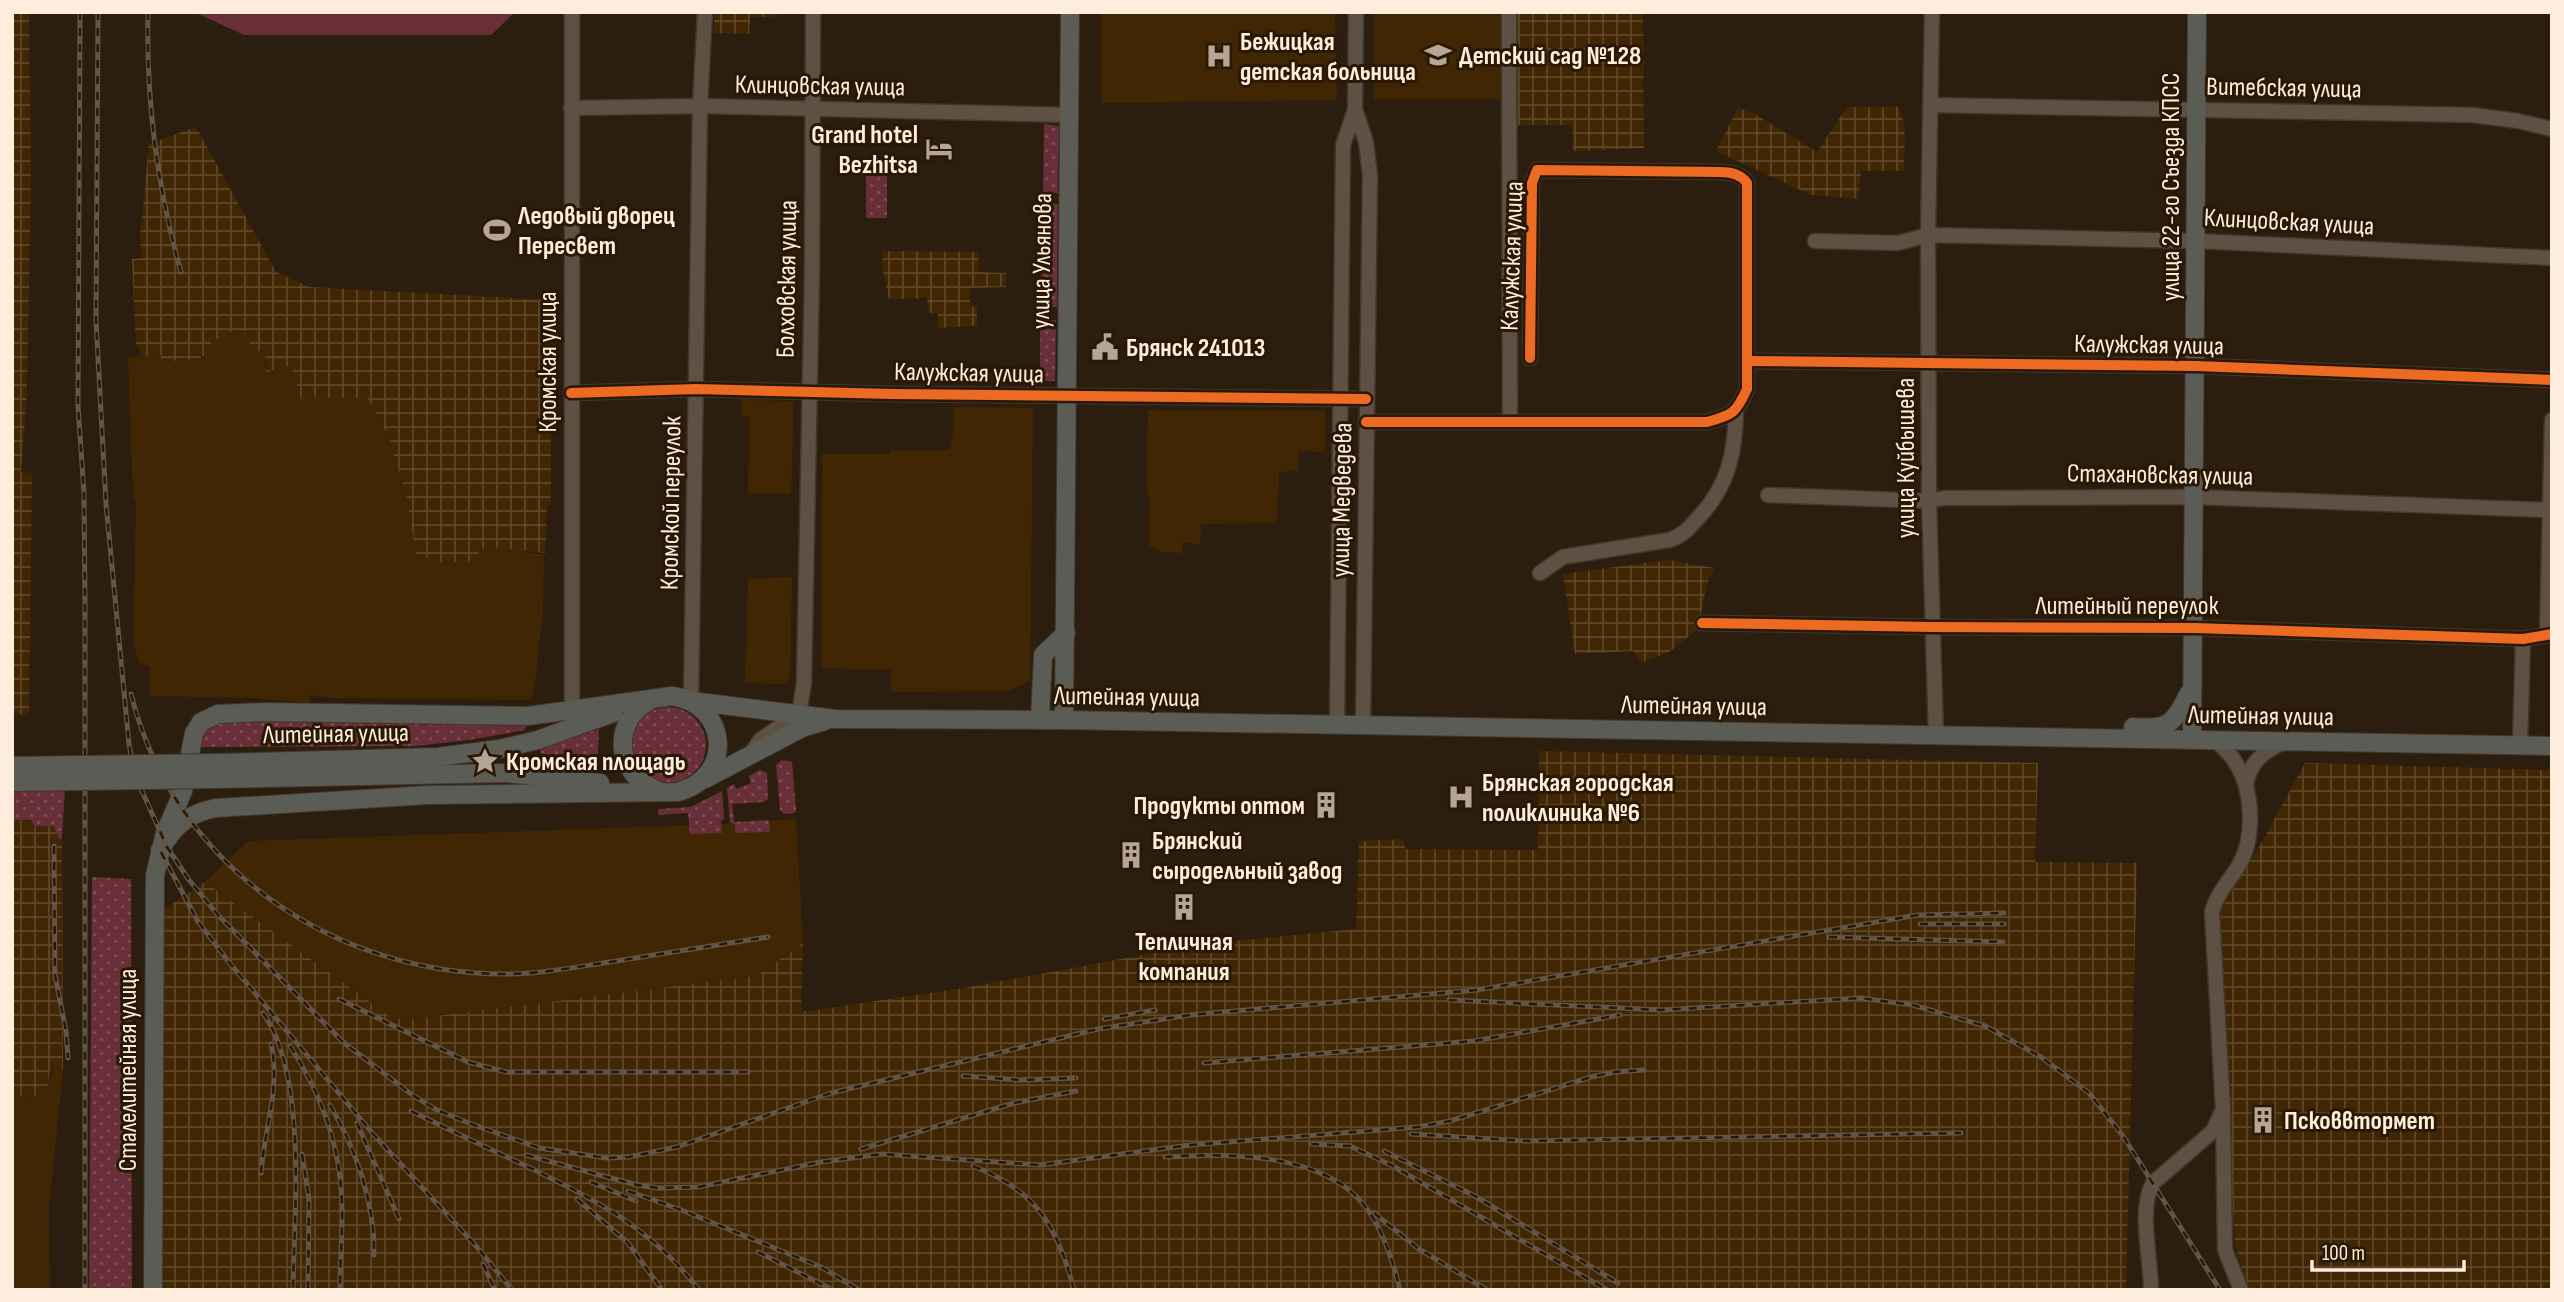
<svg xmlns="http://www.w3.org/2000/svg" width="2564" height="1302" viewBox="0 0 2564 1302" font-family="'Sofia Sans Condensed',sans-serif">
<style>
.built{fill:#412603}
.industrial{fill:url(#industrial-grid)}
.grass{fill:url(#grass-dots)}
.garden{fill:#682f39}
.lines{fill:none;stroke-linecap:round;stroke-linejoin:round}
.minor-casing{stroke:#41372c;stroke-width:17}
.major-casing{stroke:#41372c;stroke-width:20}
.minor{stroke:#5e5143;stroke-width:14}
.major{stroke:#5c5c57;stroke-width:18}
.rail-casing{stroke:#615548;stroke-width:5}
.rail{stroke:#291804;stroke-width:2.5;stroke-dasharray:8;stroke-linecap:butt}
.major-bridge-casing{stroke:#41372c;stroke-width:20;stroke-linecap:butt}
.major-bridge{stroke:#5c5c57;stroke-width:18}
.cycleway-casing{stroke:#291804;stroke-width:15}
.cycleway{stroke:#ed6a23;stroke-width:10}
.labels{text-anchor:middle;stroke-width:6;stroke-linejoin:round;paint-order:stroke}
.poi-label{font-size:26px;font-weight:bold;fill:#feeddc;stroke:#291804;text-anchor:start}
.street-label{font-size:26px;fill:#feeddc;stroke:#291804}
</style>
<defs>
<pattern id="industrial-grid" width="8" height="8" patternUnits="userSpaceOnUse" patternTransform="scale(1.75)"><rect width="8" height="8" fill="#412603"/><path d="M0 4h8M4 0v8" fill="none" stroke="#5e4627"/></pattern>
<pattern id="grass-dots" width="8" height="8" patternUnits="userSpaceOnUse" patternTransform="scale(1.75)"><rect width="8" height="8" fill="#682f39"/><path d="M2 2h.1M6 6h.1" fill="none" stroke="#7f4d55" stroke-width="1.8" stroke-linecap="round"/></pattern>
</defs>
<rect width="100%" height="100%" fill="#2b1e0e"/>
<g class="built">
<polygon points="1101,12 1335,12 1337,100 1101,103"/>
<polygon points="1374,12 1503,12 1502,99 1374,99"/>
<polygon points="219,331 250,331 250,351 265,351 265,369 291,365 315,398 362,398 362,395 369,400 388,436 406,494 436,557 436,563 476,560 479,550 493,547 525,549 525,553 544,554 543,613 536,675 531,700 331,698 309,695 309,703 251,698 150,696 150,667 140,664 133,643 136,503 133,497 128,357 161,355 201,359 211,339"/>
<polygon points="741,398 750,398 750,400 794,401 791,494 748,493 749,417 741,416"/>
<polygon points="954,407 1032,408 1033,410 1030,680 1010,691 891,692 891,670 821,668 822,454 890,454 890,451 950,450 954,428"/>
<polygon points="1148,410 1325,411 1325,452 1299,451 1299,471 1279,472 1277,523 1201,524 1200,545 1183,542 1182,553 1161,552 1149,545 1150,497 1148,497 1146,477"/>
<polygon points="792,577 790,678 783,684 745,683 748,579"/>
<polygon points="796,819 803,943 756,976 405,1020 389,1016 205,882 248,841 725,824"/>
<polygon points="53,1068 63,1071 49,1207 50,1290 12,1290 12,1096 45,1097"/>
</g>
<g class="industrial">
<polygon points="12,12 29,12 31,180 27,391 21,472 32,473 29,715 12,714"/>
<polygon points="714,12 779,12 773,17 750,17 749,34 714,33"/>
<polygon points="1517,12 1643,12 1644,148 1573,151 1572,125 1515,125"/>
<polygon points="1847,107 1898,107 1905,126 1904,171 1861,171 1858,199 1811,195 1716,151 1738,108 1753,113 1817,152"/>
<polygon points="196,127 276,272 309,287 551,300 541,408 551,418 551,503 547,507 545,553 493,547 479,550 476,561 436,563 435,557 417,558 406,494 388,436 369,400 363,396 362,398 315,398 314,395 301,399 291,365 266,372 265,351 250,351 249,331 219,332 219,339 211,339 211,355 201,356 201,359 169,361 161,359 161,355 140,356 139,346 136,346 132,259 142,258 140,237 149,144"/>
<polygon points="883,251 978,252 979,272 1006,273 1006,287 970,288 970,306 977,307 977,326 938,328 938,313 928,313 927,298 889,299 882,265"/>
<polygon points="1669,560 1714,568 1707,584 1698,629 1669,652 1642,663 1633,651 1575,654 1563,574"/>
<polygon points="1539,751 2038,763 2035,862 2137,863 2126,1290 163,1290 163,910 205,882 389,1016 405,1020 756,976 803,943 801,1012 964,988 1202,944 1356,929 1359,841 1404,839 1405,849 1538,850"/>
<polygon points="2305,763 2552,770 2552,1290 2248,1290 2235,1245 2220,967 2221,909 2259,847"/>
<polygon points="12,819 31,820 35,826 54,826 59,840 62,838 63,1070 53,1068 50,1071 46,1097 12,1096"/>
</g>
<g class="grass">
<polygon points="1044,124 1059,126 1058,193 1043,193"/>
<rect x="866" y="167" width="21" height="51"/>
<polygon points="1043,204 1058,204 1057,307 1041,307"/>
<polygon points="1040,320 1056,320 1055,381 1040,381"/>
<circle cx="668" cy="745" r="38"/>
<polygon points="224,721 526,726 525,730 469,740 416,746 200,747 207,727"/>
<polygon points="599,729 597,768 541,753 540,749"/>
<polygon points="782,760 792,762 796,809 795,813 784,814 780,810 776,765"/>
<polygon points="760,770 767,773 768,799 764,802 732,804 734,822 769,820 770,832 735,833 735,825 730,822 727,788 734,784 736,789 751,783 749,776"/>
<polygon points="65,788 62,838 59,840 54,826 35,826 31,820 12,819 12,789"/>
<polygon points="722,791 724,819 721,820 722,833 690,834 688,813 658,815 658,809 691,807"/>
<polygon points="92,877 131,879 132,1290 89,1290"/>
</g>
<polygon class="garden" points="194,12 515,12 491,35 244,35"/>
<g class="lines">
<defs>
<g id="minor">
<polyline points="572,12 572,711"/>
<polyline points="1356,12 1355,109 1366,142 1370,176 1363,726"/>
<polyline points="1509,12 1510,422"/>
<polyline points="1932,12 1928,235 1929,501 1936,736"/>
<polyline points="1930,105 2473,115 2518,121 2552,129"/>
<polyline points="571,108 700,106 1069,115"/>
<polyline points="1815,241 1898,243 1928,235 2196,241 2552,258"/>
<polyline points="1747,361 2196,366 2552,380"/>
<polyline points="571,393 696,389 893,394 1366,399"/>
<path d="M1366 422H1707C1733 415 1736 413 1747 389V183C1741 174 1730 172 1720 172L1537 170 1532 183 1530 358"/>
<polyline points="1768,495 1929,501 1944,498 2194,497 2552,510"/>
<path d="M1540 573 1563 557 1669 540C1683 536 1690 527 1699 517 1728 486 1735 454 1736 411"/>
<polyline points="1702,623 1932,627 2195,628 2523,639 2552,634"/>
<polyline points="2547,633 2552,420"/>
<polyline points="691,701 700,106 705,12"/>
<polyline points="1337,725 1343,145 1355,110"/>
<polyline points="2520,746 2523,639"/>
<polyline points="750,755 761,739 799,714 804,683 812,272 813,12"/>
<path d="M2246 785C2250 762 2262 753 2282 743"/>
<polyline points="2223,1114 2225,1250 2241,1290"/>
<path d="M2151 1290C2151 1258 2138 1208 2153 1183L2213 1131 2223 1109 2212 912C2217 893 2229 882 2239 865 2255 838 2253 792 2237 765 2232 755 2224 748 2216 741"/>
</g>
<g id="major">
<path d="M649 701C610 722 616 776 657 790"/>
<polyline points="691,701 835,719 1064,720 2552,746"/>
<polyline points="1040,720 1043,655 1066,633"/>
<polyline points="1064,720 1070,12"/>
<path d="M2133 727C2170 730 2173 724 2189 693"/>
<polyline points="2192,740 2197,12"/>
<polyline points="215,763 438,757 499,749 538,740 613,713"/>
<polyline points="215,779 507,773 600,783"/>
<polyline points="705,779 802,728 825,721"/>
<path d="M153 1290 155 875 165 833 183 791 194 733 201 722 218 714 265 712 528 716 672 696C730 705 734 777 678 792L428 795 216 808C188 813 174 826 160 850"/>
</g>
</defs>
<use href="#minor" class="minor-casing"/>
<use href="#major" class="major-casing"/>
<use href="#minor" class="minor"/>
<use href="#major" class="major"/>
<defs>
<g id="rail">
<polyline points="80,12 78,406 84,494 85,599 85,1290"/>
<polyline points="98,12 96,321 106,504 129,744 136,782"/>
<path d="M148 12C146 101 157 187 181 272"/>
<path d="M131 694C174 866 332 974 505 974 540 974 576 967 610 962 663 954 715 945 768 937"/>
<polyline points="134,773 167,847 189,880 218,915 343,1042 411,1094 435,1109 466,1122 539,1148 607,1158 629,1157 677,1147 831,1093 1098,1029 1190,1015 1477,990 1918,915 2004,913"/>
<polyline points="54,846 55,975 66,1031 68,1058"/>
<polyline points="161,852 197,920 228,961 374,1135 477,1247 512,1290"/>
<polyline points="1920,924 2004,924"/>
<polyline points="1829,937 2003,942"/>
<polyline points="339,999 468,1062 506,1072 748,1072"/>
<polyline points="1449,1000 1662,1010 1860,998 1913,1005 1985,1026 2041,1057 2089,1093 2123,1136 2220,1290"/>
<path d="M263 1013C308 1077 294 1213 293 1290"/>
<polyline points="1104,1019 1155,1010"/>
<path d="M290 1046C318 1089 337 1135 341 1187 344 1221 340 1256 340 1290"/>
<polyline points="1204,1063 1474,1041 1620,1015"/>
<polyline points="963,1076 1020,1080 1076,1078"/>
<path d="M330 1105C356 1149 375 1203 374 1255"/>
<path d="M411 1111C448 1129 485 1147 522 1164 591 1197 651 1227 699 1290"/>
<polyline points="357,1123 399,1219"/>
<polyline points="1411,1134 1527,1141 1961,1133"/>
<polyline points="1311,1144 1350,1146 1391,1165 1607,1290"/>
<polyline points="861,1149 1014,1103 1076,1091"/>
<polyline points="1384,1151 1475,1196 1618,1283"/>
<polyline points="302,1154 309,1199 308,1290"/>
<polyline points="526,1155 637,1185 658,1188 698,1187 821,1162 882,1154 1040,1165 1190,1145 1418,1127 1450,1121 1591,1077 1615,1072 1644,1070"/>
<path d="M1165 1157C1227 1153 1322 1152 1364 1205 1383 1229 1393 1261 1400 1290"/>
<path d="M973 1166C1036 1190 1058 1227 1074 1290"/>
<path d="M261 1173C264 1130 281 1087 271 1044"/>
<polyline points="591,1182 636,1201"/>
<polyline points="628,1191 684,1211 821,1267 859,1290"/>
<polyline points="577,1199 628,1243 662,1290"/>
<polyline points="1374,1213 1419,1249 1487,1290"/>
<polyline points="758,1252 833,1290"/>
<polyline points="483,1264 495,1290"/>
</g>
</defs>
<use href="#rail" class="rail-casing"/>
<use href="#rail" class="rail"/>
<defs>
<g id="major-bridge">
<polyline points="12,766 215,763"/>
<polyline points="12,782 215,779"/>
</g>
</defs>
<use href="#major-bridge" class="major-bridge-casing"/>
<use href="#major-bridge" class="major-bridge"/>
<defs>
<g id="cycleway">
<polyline points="1747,361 2196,366 2552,380"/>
<polyline points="571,393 696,389 893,394 1366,399"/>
<path d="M1366 422H1707C1733 415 1736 413 1747 389V183C1741 174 1730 172 1720 172L1537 170 1532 183 1530 358"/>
<polyline points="1702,623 1932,627 2195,628 2523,639 2552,634"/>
</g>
</defs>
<use href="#cycleway" class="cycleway-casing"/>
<use href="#cycleway" class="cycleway"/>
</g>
<defs>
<symbol id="school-bare" viewBox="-9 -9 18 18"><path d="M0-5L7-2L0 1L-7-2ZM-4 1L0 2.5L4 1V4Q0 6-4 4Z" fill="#b4a594" stroke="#291804" stroke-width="2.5" paint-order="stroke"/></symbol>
<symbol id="hospital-bare" viewBox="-9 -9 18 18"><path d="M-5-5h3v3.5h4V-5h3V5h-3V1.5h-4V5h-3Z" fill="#b4a594" stroke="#291804" stroke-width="2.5" paint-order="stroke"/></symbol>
<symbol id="hotel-bare" viewBox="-9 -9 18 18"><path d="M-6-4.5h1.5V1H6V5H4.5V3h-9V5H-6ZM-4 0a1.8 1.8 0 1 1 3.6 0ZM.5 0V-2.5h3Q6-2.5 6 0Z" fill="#b4a594" stroke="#291804" stroke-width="2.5" paint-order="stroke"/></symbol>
<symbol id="stadium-bare" viewBox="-9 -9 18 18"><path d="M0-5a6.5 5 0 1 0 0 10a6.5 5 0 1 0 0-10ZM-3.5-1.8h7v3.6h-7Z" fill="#b4a594" stroke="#291804" stroke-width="2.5" paint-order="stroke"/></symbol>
<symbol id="civic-bare" viewBox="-9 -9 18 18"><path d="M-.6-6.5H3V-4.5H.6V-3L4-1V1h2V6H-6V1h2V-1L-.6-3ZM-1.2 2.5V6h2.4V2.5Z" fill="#b4a594" stroke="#291804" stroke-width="2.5" paint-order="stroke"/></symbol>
<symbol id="sight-bare" viewBox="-9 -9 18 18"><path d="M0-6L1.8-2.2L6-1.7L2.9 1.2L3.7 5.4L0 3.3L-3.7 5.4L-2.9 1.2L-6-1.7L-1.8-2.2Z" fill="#b4a594" stroke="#291804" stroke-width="2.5" paint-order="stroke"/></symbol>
<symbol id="building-bare" viewBox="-9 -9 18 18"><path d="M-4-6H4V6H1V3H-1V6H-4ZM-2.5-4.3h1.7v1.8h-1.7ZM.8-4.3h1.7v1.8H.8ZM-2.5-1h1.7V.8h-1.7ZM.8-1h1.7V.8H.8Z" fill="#b4a594" stroke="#291804" stroke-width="2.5" paint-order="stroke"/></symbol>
</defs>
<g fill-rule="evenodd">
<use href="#school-bare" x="1419" y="36" width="38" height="38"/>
<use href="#hospital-bare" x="1200" y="37" width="38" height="38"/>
<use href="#hotel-bare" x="920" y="130" width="38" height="38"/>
<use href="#stadium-bare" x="478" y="211" width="38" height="38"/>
<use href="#civic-bare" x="1086" y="328" width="38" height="38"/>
<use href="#sight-bare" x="466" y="742" width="38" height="38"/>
<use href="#hospital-bare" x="1442" y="778" width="38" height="38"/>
<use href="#building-bare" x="1307" y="786" width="38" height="38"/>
<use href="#building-bare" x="1112" y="836" width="38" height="38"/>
<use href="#building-bare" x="1165" y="888" width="38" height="38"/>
<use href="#building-bare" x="2244" y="1101" width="38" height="38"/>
</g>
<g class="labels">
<g class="poi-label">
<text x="1240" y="50">Бежицкая<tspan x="1240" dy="30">детская больница</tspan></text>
<text x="1459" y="64">Детский сад №128</text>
<text x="918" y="143" text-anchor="end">Grand hotel<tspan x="918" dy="30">Bezhitsa</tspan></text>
<text x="518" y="224">Ледовый дворец<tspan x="518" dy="30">Пересвет</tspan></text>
<text x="1126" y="356">Брянск 241013</text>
<text x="506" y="770">Кромская площадь</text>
<text x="1482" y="791">Брянская городская<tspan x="1482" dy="30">поликлиника №6</tspan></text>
<text x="1305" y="814" text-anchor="end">Продукты оптом</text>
<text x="1152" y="849">Брянский<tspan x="1152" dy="30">сыродельный завод</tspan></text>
<text x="1184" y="950" text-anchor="middle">Тепличная<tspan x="1184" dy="30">компания</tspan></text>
<text x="2284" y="1129">Псковвтормет</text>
</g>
<g class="street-label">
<text transform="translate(820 85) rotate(1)" y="9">Клинцовская улица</text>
<text transform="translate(2284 87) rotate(1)" y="9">Витебская улица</text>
<text transform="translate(2170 187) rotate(-90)" y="9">улица 22-го Съезда КПСС</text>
<text transform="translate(2289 221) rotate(3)" y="9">Клинцовская улица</text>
<text transform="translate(1511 256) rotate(-88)" y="9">Калужская улица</text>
<text transform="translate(1041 261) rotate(-89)" y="9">улица Ульянова</text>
<text transform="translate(786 279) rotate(-89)" y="9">Болховская улица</text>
<text transform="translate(2149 344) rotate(1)" y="9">Калужская улица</text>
<text transform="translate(547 362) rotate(-90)" y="9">Кромская улица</text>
<text transform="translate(969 372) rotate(1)" y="9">Калужская улица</text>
<text transform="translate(1905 458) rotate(-90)" y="9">улица Куйбышева</text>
<text transform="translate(2160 474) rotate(1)" y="9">Стахановская улица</text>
<text transform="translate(1341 500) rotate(-89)" y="9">улица Медведева</text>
<text transform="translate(670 503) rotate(-89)" y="9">Кромской переулок</text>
<text x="2127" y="614">Литейный переулок</text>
<text transform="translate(1127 696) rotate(1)" y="9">Литейная улица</text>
<text transform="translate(1694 705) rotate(1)" y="9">Литейная улица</text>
<text transform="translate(2261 715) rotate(1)" y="9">Литейная улица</text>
<text transform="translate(336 733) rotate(-1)" y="9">Литейная улица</text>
<text transform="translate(127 1070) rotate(-90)" y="9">Сталелитейная улица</text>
</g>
</g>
<rect width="2564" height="1302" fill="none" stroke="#feeddc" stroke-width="28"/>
<path d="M2312 1260v10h152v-10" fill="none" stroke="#feeddc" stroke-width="3.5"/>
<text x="2322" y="1260" font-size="21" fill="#feeddc" stroke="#291804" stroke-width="5" paint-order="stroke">100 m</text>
</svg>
